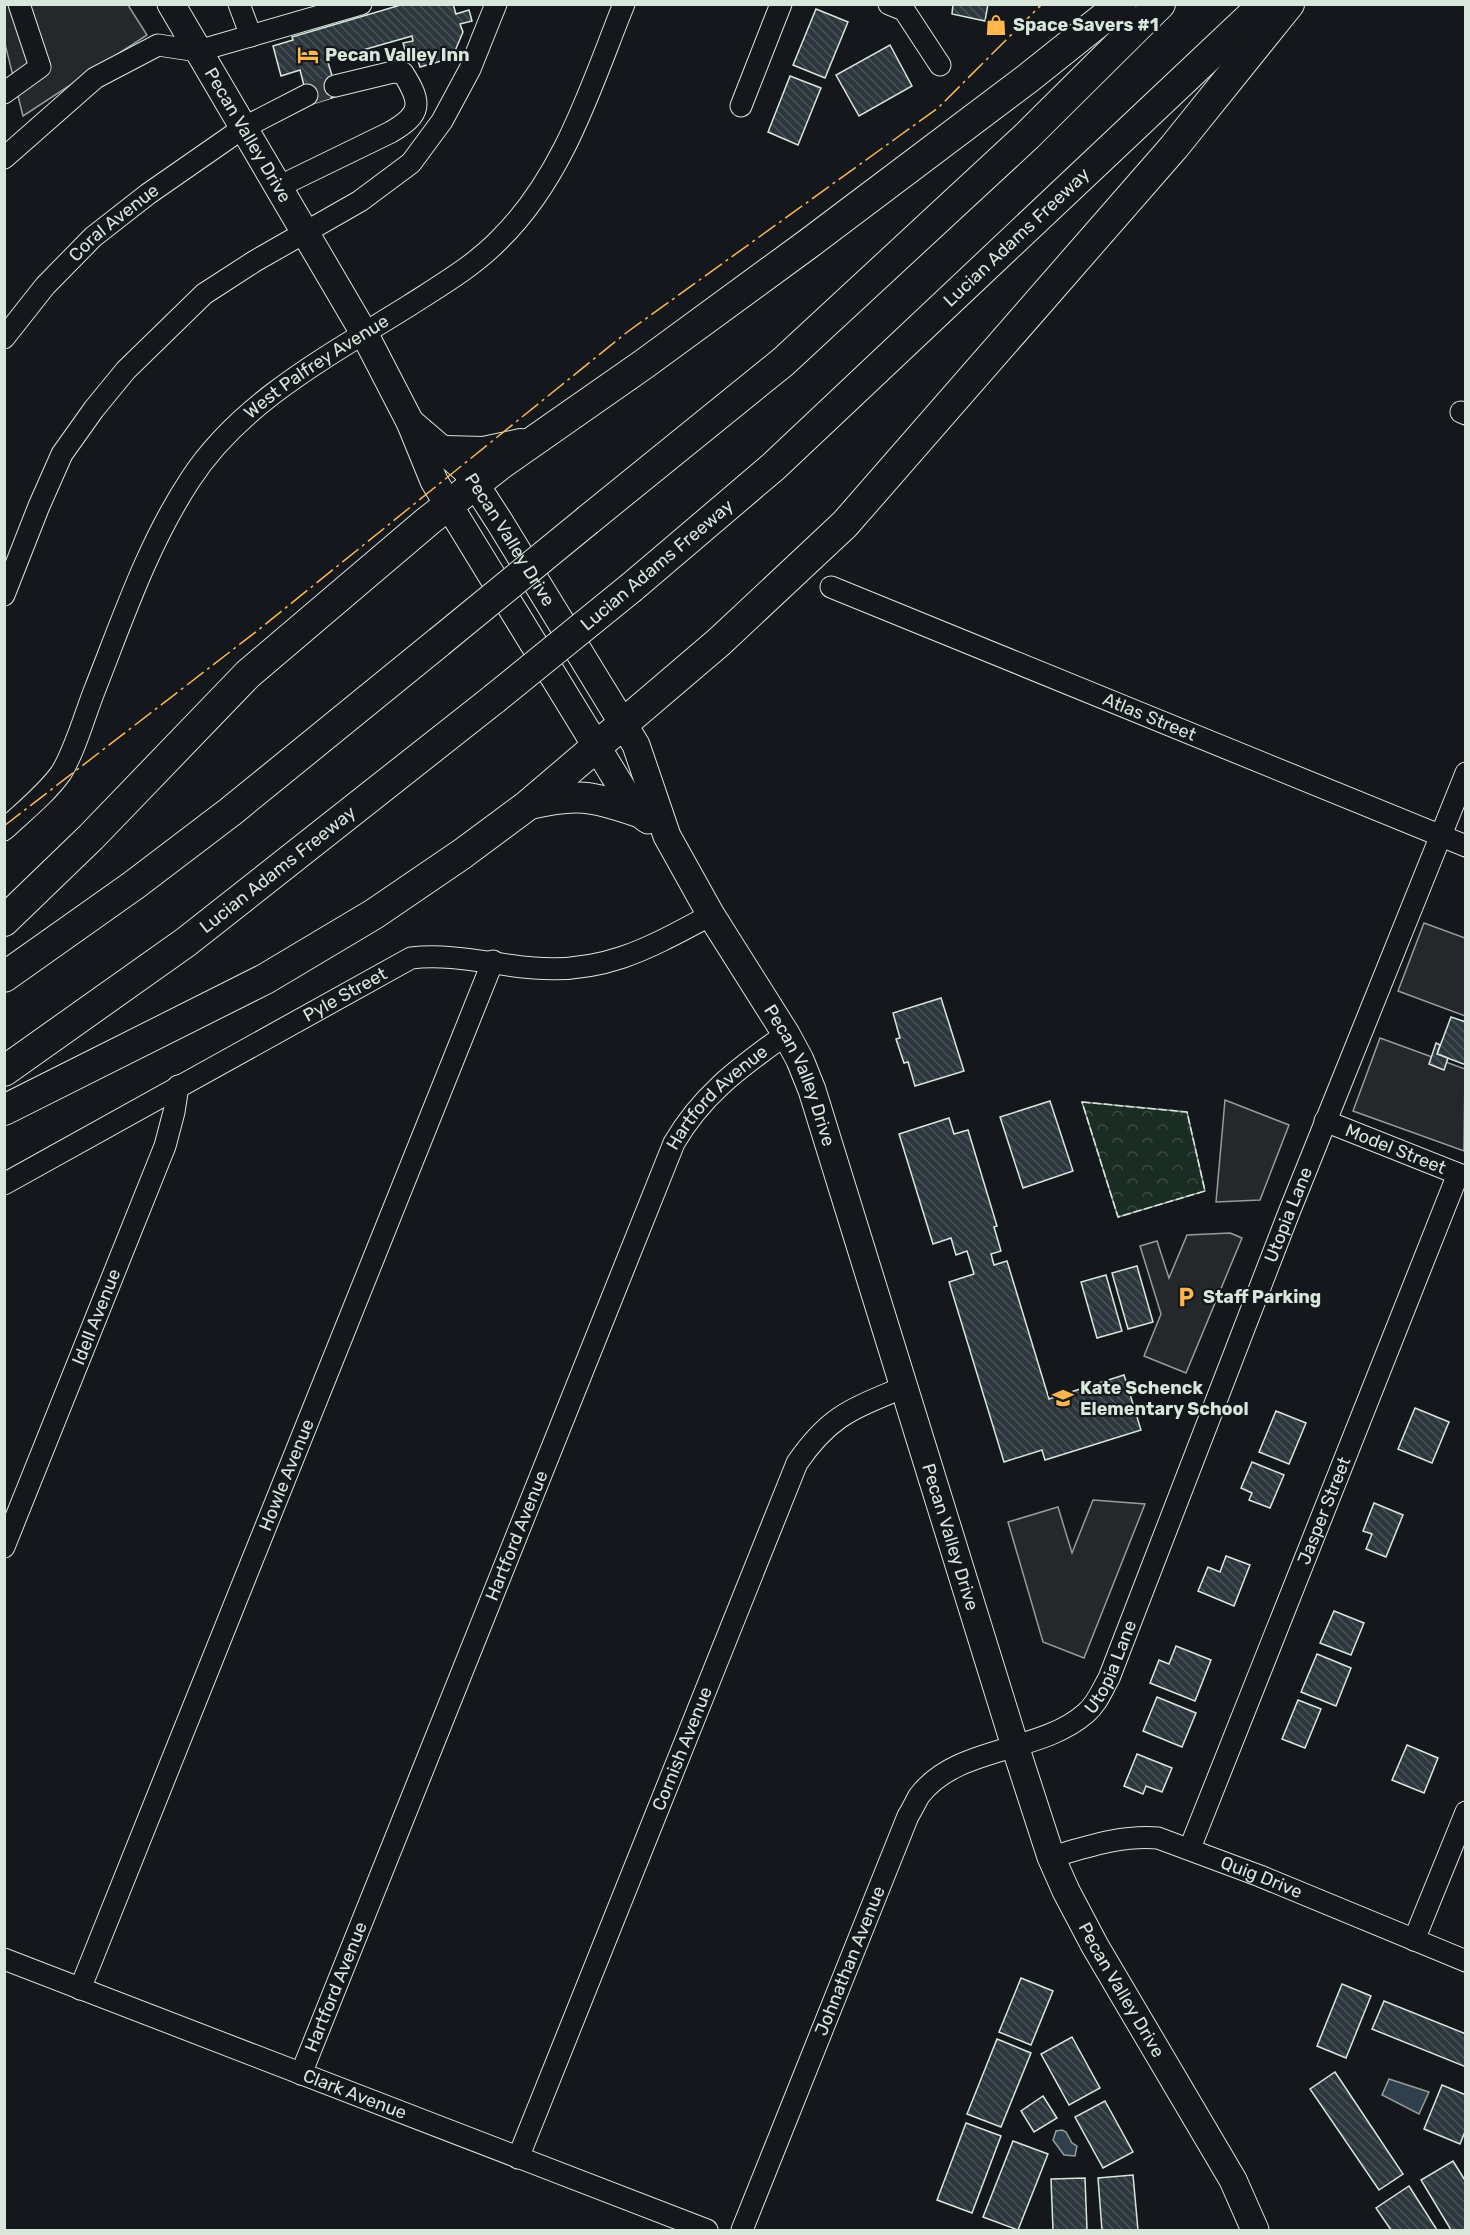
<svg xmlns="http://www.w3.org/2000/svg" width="1470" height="2235" viewBox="0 0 1470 2235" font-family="Rubik,sans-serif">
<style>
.forest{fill:url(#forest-crowns);stroke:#939e99;stroke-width:1.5}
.parking{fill:#24282b;stroke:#939e99;stroke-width:1.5}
.water{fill:#2f3f4d;stroke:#939e99;stroke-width:1.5}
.building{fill:url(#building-back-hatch);stroke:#d8e6dc;stroke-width:1.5}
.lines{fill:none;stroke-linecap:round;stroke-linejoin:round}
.minor-tunnel{stroke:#313739;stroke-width:21;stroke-dasharray:21 10;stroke-linecap:butt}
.minor-casing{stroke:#d8e6dc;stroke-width:23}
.major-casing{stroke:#d8e6dc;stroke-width:29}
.highway-casing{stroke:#d8e6dc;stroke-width:32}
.minor{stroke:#14181c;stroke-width:21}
.major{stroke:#14181c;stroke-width:27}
.highway{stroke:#14181c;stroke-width:30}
.highway-bridge-casing{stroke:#d8e6dc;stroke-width:32;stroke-linecap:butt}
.highway-bridge{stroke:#14181c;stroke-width:30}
.fence{stroke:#d8e6dc;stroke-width:1.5;stroke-dasharray:8 3;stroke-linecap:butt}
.power{stroke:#ffb74d;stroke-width:1.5;stroke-dasharray:21 4.5 3 4.5;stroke-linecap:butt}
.labels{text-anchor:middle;stroke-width:4.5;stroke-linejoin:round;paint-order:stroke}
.poi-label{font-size:18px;font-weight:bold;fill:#d8e6dc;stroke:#14181c;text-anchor:start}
.street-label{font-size:18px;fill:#d8e6dc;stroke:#14181c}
</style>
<defs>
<pattern id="forest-crowns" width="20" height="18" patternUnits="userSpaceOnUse" patternTransform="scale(1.5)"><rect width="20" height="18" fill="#1a2d24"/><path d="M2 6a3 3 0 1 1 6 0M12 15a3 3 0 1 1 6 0" fill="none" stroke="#3b4b43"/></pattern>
<pattern id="building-back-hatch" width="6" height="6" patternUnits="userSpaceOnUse" patternTransform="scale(1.5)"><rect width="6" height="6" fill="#2c363c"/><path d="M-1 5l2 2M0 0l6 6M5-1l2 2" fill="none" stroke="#4a5358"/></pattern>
</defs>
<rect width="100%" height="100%" fill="#14181c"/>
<polygon class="forest" points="1082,1102 1187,1112 1205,1191 1118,1217"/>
<g class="parking">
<polygon points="4,5 128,5 147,35 23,116 5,44"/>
<polygon points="1424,923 1465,938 1465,1016 1398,991"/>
<polygon points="1380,1038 1465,1069 1464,1151 1353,1111"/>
<polygon points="1225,1100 1289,1125 1260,1200 1216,1202"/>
<polygon points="1230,1233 1242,1238 1186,1373 1144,1356 1161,1314 1140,1246 1157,1241 1169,1278 1187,1235"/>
<polygon points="1093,1500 1145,1504 1084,1658 1043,1642 1008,1522 1058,1507 1072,1553"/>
</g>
<g class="water">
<polygon points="1389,2079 1429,2092 1419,2114 1382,2095"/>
<polygon points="1062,2130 1066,2132 1072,2143 1077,2146 1075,2156 1064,2155 1053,2140 1056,2131"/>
</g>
<g class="building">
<polygon points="404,4 453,4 456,14 469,10 472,21 460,24 463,32 452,58 420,67 417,58 408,60 403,43 413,41 412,36 363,50 366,58 355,61 352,52 327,59 338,96 309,105 300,70 281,76 273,46 293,40 292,37"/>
<polygon points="953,4 988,4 985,21 952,14"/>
<polygon points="816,9 848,22 825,78 793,65"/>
<polygon points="890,45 912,86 859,116 836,75"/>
<polygon points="790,76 821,88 798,145 768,132"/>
<polygon points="941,998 964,1071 915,1086 908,1062 904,1063 896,1039 900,1038 893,1013"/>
<polygon points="1451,1017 1466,1022 1466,1065 1437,1054"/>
<polygon points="1436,1043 1440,1045 1437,1054 1448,1058 1444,1070 1429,1064"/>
<polygon points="1050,1101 1073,1171 1023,1188 1000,1117"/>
<polygon points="949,1118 954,1134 968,1130 997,1226 994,1227 1001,1251 991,1254 994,1265 1007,1261 1049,1399 1124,1375 1141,1430 1045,1460 1042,1450 1004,1462 949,1282 974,1274 967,1251 956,1255 951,1238 933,1244 899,1134"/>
<polygon points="1137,1266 1153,1322 1128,1329 1112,1273"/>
<polygon points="1106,1275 1122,1331 1097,1338 1081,1282"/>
<polygon points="1415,1408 1449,1422 1432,1463 1398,1449"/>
<polygon points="1276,1411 1306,1423 1289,1464 1259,1452"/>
<polygon points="1252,1462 1284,1475 1270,1508 1249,1500 1252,1493 1241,1488"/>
<polygon points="1374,1503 1403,1515 1386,1557 1366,1549 1372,1534 1363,1531"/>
<polygon points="1226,1556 1250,1565 1234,1606 1198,1591 1208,1567 1220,1572"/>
<polygon points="1334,1611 1364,1623 1351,1655 1320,1643"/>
<polygon points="1176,1646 1211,1660 1195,1701 1150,1683 1159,1660 1169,1664"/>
<polygon points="1317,1654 1351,1668 1336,1706 1301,1692"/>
<polygon points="1157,1697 1196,1713 1182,1747 1143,1731"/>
<polygon points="1298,1700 1321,1709 1305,1748 1282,1739"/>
<polygon points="1407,1745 1438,1758 1424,1793 1392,1780"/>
<polygon points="1137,1754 1172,1768 1162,1792 1146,1786 1143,1794 1124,1786"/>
<polygon points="1021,1978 1053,1991 1031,2045 999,2032"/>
<polygon points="1342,1984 1371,1996 1346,2058 1317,2046"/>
<polygon points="1384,2001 1466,2034 1466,2067 1372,2029"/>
<polygon points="1072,2037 1100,2088 1069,2105 1041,2054"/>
<polygon points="997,2039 1031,2053 1001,2127 967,2114"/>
<polygon points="1335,2072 1403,2174 1379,2190 1310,2089"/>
<polygon points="1442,2085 1466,2095 1466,2129 1460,2144 1424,2129"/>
<polygon points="1043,2096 1057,2118 1034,2132 1021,2111"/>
<polygon points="1105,2101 1133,2152 1103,2168 1075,2117"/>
<polygon points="966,2123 1001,2136 972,2213 937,2200"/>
<polygon points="1013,2141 1048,2154 1018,2230 983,2217"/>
<polygon points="1453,2161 1466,2182 1466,2230 1451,2230 1421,2180"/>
<polygon points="1133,2175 1138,2230 1102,2230 1098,2178"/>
<polygon points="1085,2178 1087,2230 1053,2230 1051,2179"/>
<polygon points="1409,2186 1437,2230 1391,2230 1376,2208"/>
</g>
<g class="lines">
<polyline class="minor-tunnel" points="307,95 335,86"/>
<defs>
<g id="minor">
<polyline points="239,4 251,36"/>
<polyline points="889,4 904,10 940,65"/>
<polyline points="4,93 40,67 19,4"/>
<polyline points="741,106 781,4"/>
<polyline points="4,158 95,78 158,45 198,51 361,4"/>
<path d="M278 187 391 132C422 114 422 103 403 73L393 72 335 86"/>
<path id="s1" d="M4 338 45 286 93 237 148 194 243 128 307 95"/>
<polyline points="1461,412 1466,414"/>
<path id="s2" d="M831 587 1466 846"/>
<polyline points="4,595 39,506 62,454 94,409 126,370 204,294 255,261 360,201 411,163 442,121 470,69 496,4"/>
<path id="s3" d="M4 830C23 812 46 794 61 773 75 751 85 714 95 689 123 618 148 544 190 480 241 401 332 354 410 305 441 285 474 266 500 239 564 176 591 86 624 4"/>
<path id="s4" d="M1325 1121 1466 1177"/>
<path id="s5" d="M4 1184 411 958C453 953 493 965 534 968 605 974 651 947 711 915"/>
<path id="s6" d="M4 1547 165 1146 174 1112 178 1086"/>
<path id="s7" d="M1190 1848 1458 1174"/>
<path id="s8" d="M1051 1857C1087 1847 1120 1835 1158 1838L1260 1876 1466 1961"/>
<polyline points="1414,1940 1466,1812"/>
<path id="s9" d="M4 1959 707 2230"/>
<path id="s10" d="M80 1989 493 961"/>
<path id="s11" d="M301 2074 674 1143C703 1093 741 1067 786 1034"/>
<path id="s12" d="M518 2158 797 1463C830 1415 852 1409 904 1387"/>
<path id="s13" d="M742 2230 908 1816C912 1810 915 1803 919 1796 957 1745 1040 1754 1086 1713 1097 1704 1102 1690 1109 1678L1288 1215 1466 773"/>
</g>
<g id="major">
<path id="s14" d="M171 4 364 333 410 422 434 481 636 811 648 820"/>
<path id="s15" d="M410 422 466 470 499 521 636 745 667 836 711 915 786 1034 800 1060 812 1090 1015 1746 1051 1857 1066 1891 1095 1946 1233 2180 1255 2230"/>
</g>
<g id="highway">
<polyline points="445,451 484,452 521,444"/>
<polyline points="588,520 783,362 1027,136 1160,4"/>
<path id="s16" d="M632 587 773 467 1264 4"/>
<path d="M530 804C576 793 592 796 636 811"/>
<polyline points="4,921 91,837 248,674 428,521 501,464 644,364 808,244 1027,79 1121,4"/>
<polyline points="4,977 134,885 230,812 439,642"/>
<path id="s17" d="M4 1071 186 942 494 699"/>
<polyline points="4,1110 265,979 374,914 462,854 528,805 719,642 845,524 1174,147 1289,4"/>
</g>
</defs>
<use href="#minor" class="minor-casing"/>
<use href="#major" class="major-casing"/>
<use href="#highway" class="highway-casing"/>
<use href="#minor" class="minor"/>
<use href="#major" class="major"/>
<use href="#highway" class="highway"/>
<defs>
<g id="highway-bridge">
<polyline points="439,642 588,520"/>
<polyline points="494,699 632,587"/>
</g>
</defs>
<use href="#highway-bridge" class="highway-bridge-casing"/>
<use href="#highway-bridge" class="highway-bridge"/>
<polygon class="fence" points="1082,1102 1187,1112 1205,1191 1118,1217"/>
<polyline class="power" points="4,826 257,631 626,333 938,108 1042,4"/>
</g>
<defs>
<symbol id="shop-bare" viewBox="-9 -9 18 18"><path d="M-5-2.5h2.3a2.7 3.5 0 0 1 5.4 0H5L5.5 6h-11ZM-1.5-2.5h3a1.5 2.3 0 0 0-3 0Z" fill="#ffb74d" stroke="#14181c" stroke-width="2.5" paint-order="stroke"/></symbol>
<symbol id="hotel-bare" viewBox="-9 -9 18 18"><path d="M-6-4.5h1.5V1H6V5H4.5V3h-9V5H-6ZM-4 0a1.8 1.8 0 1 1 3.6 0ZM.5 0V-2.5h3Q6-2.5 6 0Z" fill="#ffb74d" stroke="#14181c" stroke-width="2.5" paint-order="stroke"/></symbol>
<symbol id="parking-bare" viewBox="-9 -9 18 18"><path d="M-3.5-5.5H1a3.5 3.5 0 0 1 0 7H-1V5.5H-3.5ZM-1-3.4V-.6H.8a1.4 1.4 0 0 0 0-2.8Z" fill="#ffb74d" stroke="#14181c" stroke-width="2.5" paint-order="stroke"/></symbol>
<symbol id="school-bare" viewBox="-9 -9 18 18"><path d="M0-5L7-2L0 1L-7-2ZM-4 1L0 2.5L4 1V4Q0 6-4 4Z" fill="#ffb74d" stroke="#14181c" stroke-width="2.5" paint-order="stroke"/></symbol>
</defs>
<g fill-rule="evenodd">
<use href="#shop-bare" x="981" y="10" width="30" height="30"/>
<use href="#hotel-bare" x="293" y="40" width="30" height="30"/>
<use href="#parking-bare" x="1171" y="1282" width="30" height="30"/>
<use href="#school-bare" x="1048" y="1383" width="30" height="30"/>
</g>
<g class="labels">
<g class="poi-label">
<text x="1013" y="31">Space Savers #1</text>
<text x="325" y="61">Pecan Valley Inn</text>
<text x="1203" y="1303">Staff Parking</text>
<text x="1080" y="1394">Kate Schenck<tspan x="1080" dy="21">Elementary School</tspan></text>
</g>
<g class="street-label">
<text dy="6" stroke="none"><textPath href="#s14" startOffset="152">Pecan Valley Drive</textPath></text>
<text dy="6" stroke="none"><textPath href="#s1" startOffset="160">Coral Avenue</textPath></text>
<text dy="6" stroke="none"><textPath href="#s16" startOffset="520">Lucian Adams Freeway</textPath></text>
<text dy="6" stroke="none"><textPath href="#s3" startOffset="573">West Palfrey Avenue</textPath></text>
<text dy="6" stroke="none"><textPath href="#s15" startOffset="156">Pecan Valley Drive</textPath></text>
<text transform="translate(657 565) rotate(-40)" y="6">Lucian Adams Freeway</text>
<text dy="6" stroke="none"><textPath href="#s2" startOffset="344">Atlas Street</textPath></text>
<text dy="6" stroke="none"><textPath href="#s17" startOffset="340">Lucian Adams Freeway</textPath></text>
<text dy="6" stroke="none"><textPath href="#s5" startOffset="390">Pyle Street</textPath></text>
<text dy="6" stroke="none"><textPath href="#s15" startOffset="768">Pecan Valley Drive</textPath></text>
<text dy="6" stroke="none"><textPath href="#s11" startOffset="1066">Hartford Avenue</textPath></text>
<text dy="6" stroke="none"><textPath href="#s4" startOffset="76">Model Street</textPath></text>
<text dy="6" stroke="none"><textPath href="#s13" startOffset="1197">Utopia Lane</textPath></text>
<text dy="6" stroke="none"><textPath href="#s6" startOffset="248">Idell Avenue</textPath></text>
<text dy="6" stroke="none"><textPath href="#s10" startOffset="554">Howle Avenue</textPath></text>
<text dy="6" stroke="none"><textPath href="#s7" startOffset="363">Jasper Street</textPath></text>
<text dy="6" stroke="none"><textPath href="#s11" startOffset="580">Hartford Avenue</textPath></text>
<text dy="6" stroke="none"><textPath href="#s15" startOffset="1254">Pecan Valley Drive</textPath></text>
<text dy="6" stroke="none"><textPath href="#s13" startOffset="711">Utopia Lane</textPath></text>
<text dy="6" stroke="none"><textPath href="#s12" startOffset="441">Cornish Avenue</textPath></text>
<text dy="6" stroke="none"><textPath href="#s8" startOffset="220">Quig Drive</textPath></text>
<text dy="6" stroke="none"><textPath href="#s13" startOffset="290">Johnathan Avenue</textPath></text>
<text dy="6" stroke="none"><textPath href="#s11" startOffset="94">Hartford Avenue</textPath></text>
<text dy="6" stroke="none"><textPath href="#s15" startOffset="1740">Pecan Valley Drive</textPath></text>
<text dy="6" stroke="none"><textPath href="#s9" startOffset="376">Clark Avenue</textPath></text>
</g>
</g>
<rect width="1470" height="2235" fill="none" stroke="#d8e6dc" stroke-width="12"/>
</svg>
